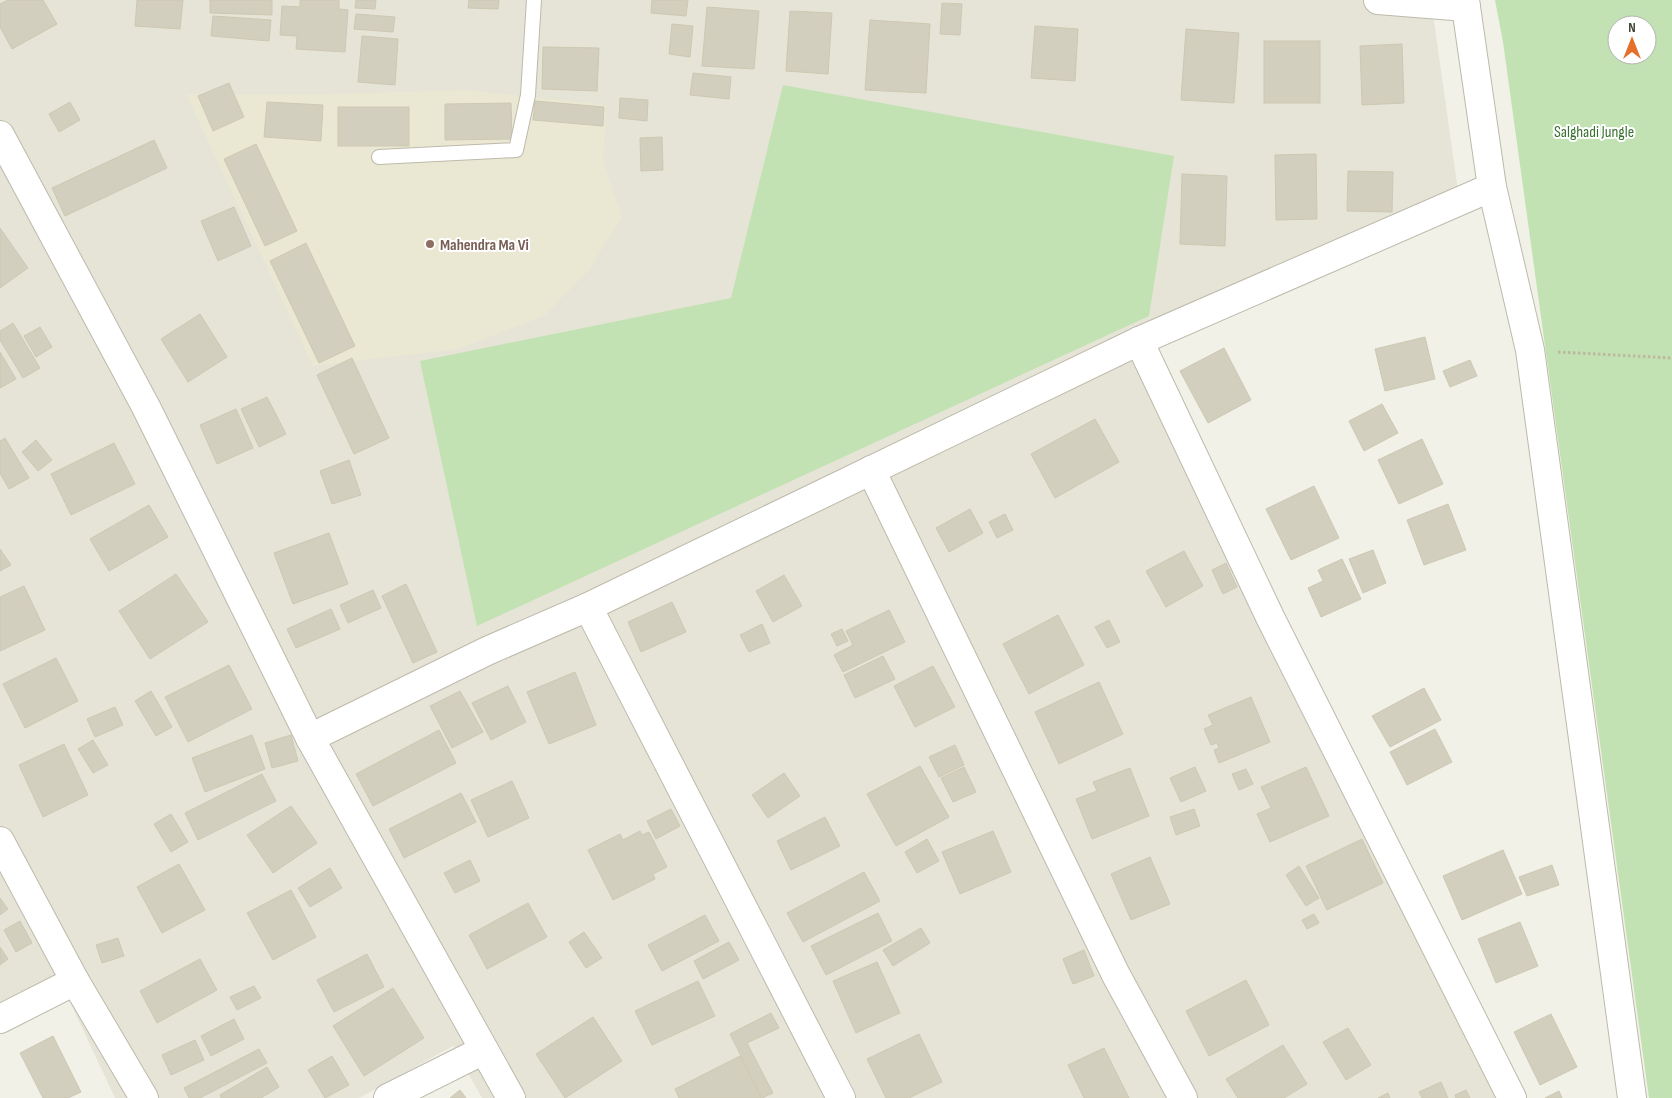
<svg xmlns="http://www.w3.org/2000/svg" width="1672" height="1098" viewBox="0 0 1672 1098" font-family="'Sofia Sans Condensed',sans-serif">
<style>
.residential{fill:#e5e4d6}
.education{fill:#eae8d3}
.green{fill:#c3e2b4;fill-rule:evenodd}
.building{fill:#d3cfbe;stroke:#cdc8b2}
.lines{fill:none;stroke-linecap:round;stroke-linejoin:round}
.lane-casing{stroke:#bdbaab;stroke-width:16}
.street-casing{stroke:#bdbaab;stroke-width:30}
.path{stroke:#bdb99e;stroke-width:3;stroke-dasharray:2.5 2.5;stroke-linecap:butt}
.lane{stroke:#fff;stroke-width:14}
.street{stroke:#fff;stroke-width:28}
.education-dot{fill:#8d6e63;stroke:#fff;stroke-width:2}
.labels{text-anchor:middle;stroke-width:4;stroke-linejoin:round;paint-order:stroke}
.park-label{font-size:16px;fill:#3a7130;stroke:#fff}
.education-label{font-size:16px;font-weight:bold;fill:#785e54;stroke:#fff;text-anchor:start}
</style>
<rect width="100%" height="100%" fill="#f2f1e8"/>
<polygon class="residential" points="0,0 1431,0 1461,212 1132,352 1512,1098 482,1098 453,1046 359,1098 115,1098 61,983 0,1012"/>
<polygon class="education" points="467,90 606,105 603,163 622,217 588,271 544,316 458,349 313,366 186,94 302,95"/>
<g class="green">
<path d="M1495 0H1672V1098H1649L1503 42ZM1617 25H1647V55H1617Z"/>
<polygon points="783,85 1174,156 1149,316 477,626 420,361 731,298"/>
</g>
<g class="building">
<polygon points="8,0 43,0 57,24 12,49 0,27 0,4"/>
<polygon points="137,0 183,0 180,29 135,26"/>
<polygon points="210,0 272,0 272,15 210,13"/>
<polygon points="300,0 339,0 339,9 348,10 345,52 296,49 297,36 280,35 282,6 300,7"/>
<polygon points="356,0 376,0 375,9 355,8"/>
<polygon points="469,0 499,0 498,9 468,8"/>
<polygon points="652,0 688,0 686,16 651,13"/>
<polygon points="942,3 962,4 960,35 940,34"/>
<polygon points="707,7 759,11 754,69 702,66"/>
<polygon points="790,11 832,13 828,74 786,71"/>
<polygon points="356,14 395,17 393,32 354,29"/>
<polygon points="213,16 271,20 269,41 211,36"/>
<polygon points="870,20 930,24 926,93 865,90"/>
<polygon points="672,24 693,26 690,57 669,54"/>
<polygon points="1035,26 1078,29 1075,81 1031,78"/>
<polygon points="1186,29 1239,33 1234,103 1181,100"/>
<polygon points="362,36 398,39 395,85 358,82"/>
<rect x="1264" y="41" width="56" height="62"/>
<polygon points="1402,44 1404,103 1362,105 1360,46"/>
<polygon points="543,47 599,48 597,91 542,89"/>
<polygon points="693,73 731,77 729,99 690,95"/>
<polygon points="229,83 244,117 213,131 198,96"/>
<polygon points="620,98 648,100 647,121 619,118"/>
<polygon points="535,101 604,107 603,126 533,120"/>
<polygon points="70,102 80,120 59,132 49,114"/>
<polygon points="267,102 323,105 321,141 264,137"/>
<polygon points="511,103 512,139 445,140 445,104"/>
<rect x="338" y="107" width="71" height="39"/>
<polygon points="662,137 663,170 641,171 640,138"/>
<polygon points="154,140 167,168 65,216 52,188"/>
<polygon points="256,144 297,231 265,246 224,159"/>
<polygon points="1316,154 1317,219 1276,220 1275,155"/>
<polygon points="1348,171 1393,172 1392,212 1347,211"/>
<polygon points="1182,174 1227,176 1225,246 1180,244"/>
<polygon points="234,207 251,246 218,261 201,221"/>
<polygon points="0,228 28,268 0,288"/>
<polygon points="306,243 355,346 319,363 270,261"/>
<polygon points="200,314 227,357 188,382 161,339"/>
<polygon points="13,323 40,368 23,378 0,340 0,331"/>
<polygon points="40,327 52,347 36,357 24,336"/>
<polygon points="1425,337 1435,379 1385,391 1375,349"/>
<polygon points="1224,348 1251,400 1208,423 1180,371"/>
<polygon points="0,352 16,379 0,388"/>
<polygon points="352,358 389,438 354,454 317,375"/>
<polygon points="1470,360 1477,376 1450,387 1443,371"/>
<polygon points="267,397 286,434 259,447 241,409"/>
<polygon points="1382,404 1398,433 1364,451 1349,421"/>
<polygon points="236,409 253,448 217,464 200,425"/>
<polygon points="1095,419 1119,462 1055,498 1031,454"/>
<polygon points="5,438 29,478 9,489 0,473 0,441"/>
<polygon points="1422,439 1443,484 1399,504 1378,460"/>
<polygon points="36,440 52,460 38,471 22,452"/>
<polygon points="114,443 135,484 71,515 51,474"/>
<polygon points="349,460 361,495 332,504 320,471"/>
<polygon points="1314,486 1339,538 1291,560 1266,509"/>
<polygon points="1448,504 1466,550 1424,565 1407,520"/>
<polygon points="149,505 168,537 109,571 90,539"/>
<polygon points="970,509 983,533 949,552 936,528"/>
<polygon points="1005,514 1013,530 997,538 989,522"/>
<polygon points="329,533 348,584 293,604 274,553"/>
<polygon points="0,549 11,565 0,571"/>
<polygon points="1373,550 1386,583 1363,593 1349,559"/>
<polygon points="1184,551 1203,586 1166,607 1146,571"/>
<polygon points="1342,559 1361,599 1321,617 1308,588 1323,581 1318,570"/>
<polygon points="1226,563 1237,587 1223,594 1212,570"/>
<polygon points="176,574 208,622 150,659 119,611"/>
<polygon points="784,575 802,606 773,622 756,591"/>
<polygon points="406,584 437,652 413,663 382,596"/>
<polygon points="24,586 45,630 0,651 0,597"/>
<polygon points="373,590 381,608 348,623 340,605"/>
<polygon points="672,602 686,632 641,652 628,622"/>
<polygon points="331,609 340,629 296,648 287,629"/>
<polygon points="889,610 905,642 843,672 834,655 853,645 846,631"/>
<polygon points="1058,615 1084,665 1029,694 1003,644"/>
<polygon points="1109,620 1120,642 1107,648 1095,627"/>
<polygon points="762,624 770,643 749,652 740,635"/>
<polygon points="842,629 848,641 837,646 831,634"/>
<polygon points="883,656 895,679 855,698 844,675"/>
<polygon points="56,658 78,701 25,728 3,684"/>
<polygon points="229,665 252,709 188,742 165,697"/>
<polygon points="933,666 955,707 915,727 894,686"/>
<polygon points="575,672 596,725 549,744 527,692"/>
<polygon points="1099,682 1123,734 1059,764 1035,712"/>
<polygon points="508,686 526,722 491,740 472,703"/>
<polygon points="1424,688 1441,720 1390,747 1372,716"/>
<polygon points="151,691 172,727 156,736 135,701"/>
<polygon points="460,691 483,732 452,748 430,706"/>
<polygon points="1251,697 1270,742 1219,763 1214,750 1219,748 1217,743 1211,745 1204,729 1213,725 1208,715"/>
<polygon points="115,707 123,725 95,737 87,719"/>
<polygon points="1435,729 1452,762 1407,785 1390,752"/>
<polygon points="439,730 456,763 373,806 356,774"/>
<polygon points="252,735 265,769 205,792 192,758"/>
<polygon points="291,735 298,761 272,768 265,743"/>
<polygon points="93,740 108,765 93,773 78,749"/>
<polygon points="64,744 88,795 43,817 19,765"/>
<polygon points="955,745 964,765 939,777 929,757"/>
<polygon points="920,766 949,817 896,846 867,794"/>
<polygon points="964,767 976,792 953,802 941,778"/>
<polygon points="1195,767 1206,791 1181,802 1170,778"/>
<polygon points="1306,767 1329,816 1270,842 1257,814 1271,808 1261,787"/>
<polygon points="1130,768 1149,816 1092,839 1076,799 1097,791 1093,782"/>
<polygon points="1246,769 1253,784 1239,790 1232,774"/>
<polygon points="784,773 800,796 768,818 752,795"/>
<polygon points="262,774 276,801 198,840 185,813"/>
<polygon points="512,781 529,818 488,837 471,800"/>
<polygon points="461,793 476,822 404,858 389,829"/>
<polygon points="291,806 317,843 273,873 247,835"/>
<polygon points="671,809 680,826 656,839 647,821"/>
<polygon points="1194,809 1200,826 1176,835 1170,817"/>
<polygon points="171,814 188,842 171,852 154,824"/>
<polygon points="825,817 840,846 791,870 777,841"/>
<polygon points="640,831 642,835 649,832 667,867 653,874 655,879 613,900 588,850 620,834 623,840"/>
<polygon points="993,831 1011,872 960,894 942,852"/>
<polygon points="927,839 939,861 917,873 905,852"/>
<polygon points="1362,839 1383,883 1327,910 1306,866"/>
<polygon points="1503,850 1522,894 1462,920 1443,876"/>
<polygon points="1150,857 1170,904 1131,920 1111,874"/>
<polygon points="470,860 480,881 455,893 444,873"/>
<polygon points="179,864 205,910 162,933 137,887"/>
<polygon points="1552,865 1559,885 1527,896 1519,877"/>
<polygon points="1299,866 1319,898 1306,906 1286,875"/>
<polygon points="330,868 342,888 310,907 298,888"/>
<polygon points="864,872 880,901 803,942 787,913"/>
<polygon points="291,890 316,937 273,960 247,913"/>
<polygon points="0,898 8,909 0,915"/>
<polygon points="528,903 547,937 487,969 469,935"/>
<polygon points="878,913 892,941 826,975 811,946"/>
<polygon points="1314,914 1319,923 1307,929 1302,920"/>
<polygon points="705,915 719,941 662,971 648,945"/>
<polygon points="20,921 32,943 16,952 4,930"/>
<polygon points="1520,922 1538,966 1496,983 1478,939"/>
<polygon points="921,928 930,943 893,966 883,950"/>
<polygon points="584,932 602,958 586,968 569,942"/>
<polygon points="118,938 124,956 102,963 96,945"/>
<polygon points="729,942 739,960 703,979 694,961"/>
<polygon points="0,947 8,959 0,965"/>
<polygon points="1084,950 1094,976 1073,984 1063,959"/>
<polygon points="367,954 384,987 334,1012 317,980"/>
<polygon points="200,959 217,990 157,1023 140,991"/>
<polygon points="877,962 900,1013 856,1033 833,981"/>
<polygon points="1246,980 1269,1025 1209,1056 1186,1011"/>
<polygon points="698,981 715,1016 652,1045 635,1011"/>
<polygon points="254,986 261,998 237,1010 230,997"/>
<polygon points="393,988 424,1038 364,1076 333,1026"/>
<polygon points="771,1013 779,1028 747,1043 773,1093 762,1098 730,1034"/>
<polygon points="1551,1014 1577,1067 1540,1085 1514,1032"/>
<polygon points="593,1017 622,1061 565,1098 536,1054"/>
<polygon points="234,1019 244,1039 211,1056 201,1036"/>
<polygon points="1348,1028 1371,1065 1346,1080 1323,1042"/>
<polygon points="919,1034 942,1082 909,1098 886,1098 867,1059"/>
<polygon points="53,1036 81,1092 68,1098 43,1098 20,1053"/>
<polygon points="195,1040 204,1060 171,1075 162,1055"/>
<polygon points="1283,1045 1307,1084 1284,1098 1238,1098 1226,1079"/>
<polygon points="1104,1048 1129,1098 1084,1098 1068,1065"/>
<polygon points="259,1049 267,1063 200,1098 189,1098 184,1088"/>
<polygon points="332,1056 349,1085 325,1098 308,1070"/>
<polygon points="740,1056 761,1098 679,1098 675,1089"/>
<polygon points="267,1067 279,1087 261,1098 221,1098 220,1095"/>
<polygon points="1441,1082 1448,1098 1422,1098 1419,1092"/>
<polygon points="460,1090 466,1098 450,1098"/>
<polygon points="1466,1090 1470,1098 1456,1098 1455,1095"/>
<polygon points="1559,1091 1562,1098 1545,1098"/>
<polygon points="1388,1093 1390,1098 1378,1098"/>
</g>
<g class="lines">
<defs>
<polyline id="lane" points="379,157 516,150 528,95 534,0"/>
<g id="street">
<polyline points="1378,0 1466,7"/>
<polyline points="1465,0 1492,187 1530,350 1632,1098"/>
<polyline points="0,135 146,407 310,738 511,1098"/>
<polyline points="1139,341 1270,617 1512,1098"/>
<polyline points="871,470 1116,975 1183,1098"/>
<polyline points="588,607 841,1098"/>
<polyline points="310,738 487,651 588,607 1139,341 1492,187"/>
<polyline points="0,841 75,981 144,1098"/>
<polyline points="0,1019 75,981"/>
<polyline points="388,1098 484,1050"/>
</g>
</defs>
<use href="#lane" class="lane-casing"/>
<use href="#street" class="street-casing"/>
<polyline class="path" points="1558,352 1672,358"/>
<use href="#lane" class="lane"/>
<use href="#street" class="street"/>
</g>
<circle class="education-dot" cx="430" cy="244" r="5"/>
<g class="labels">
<g class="park-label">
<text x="1594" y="137">Salghadi Jungle</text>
</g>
<g class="education-label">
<text x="440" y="250">Mahendra Ma Vi</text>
</g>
</g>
<g transform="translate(1632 40)"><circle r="24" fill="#ffffff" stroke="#b5b3af"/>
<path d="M0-4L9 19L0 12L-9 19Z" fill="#e5702c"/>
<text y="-8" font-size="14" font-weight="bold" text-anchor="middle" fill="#454237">N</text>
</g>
</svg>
